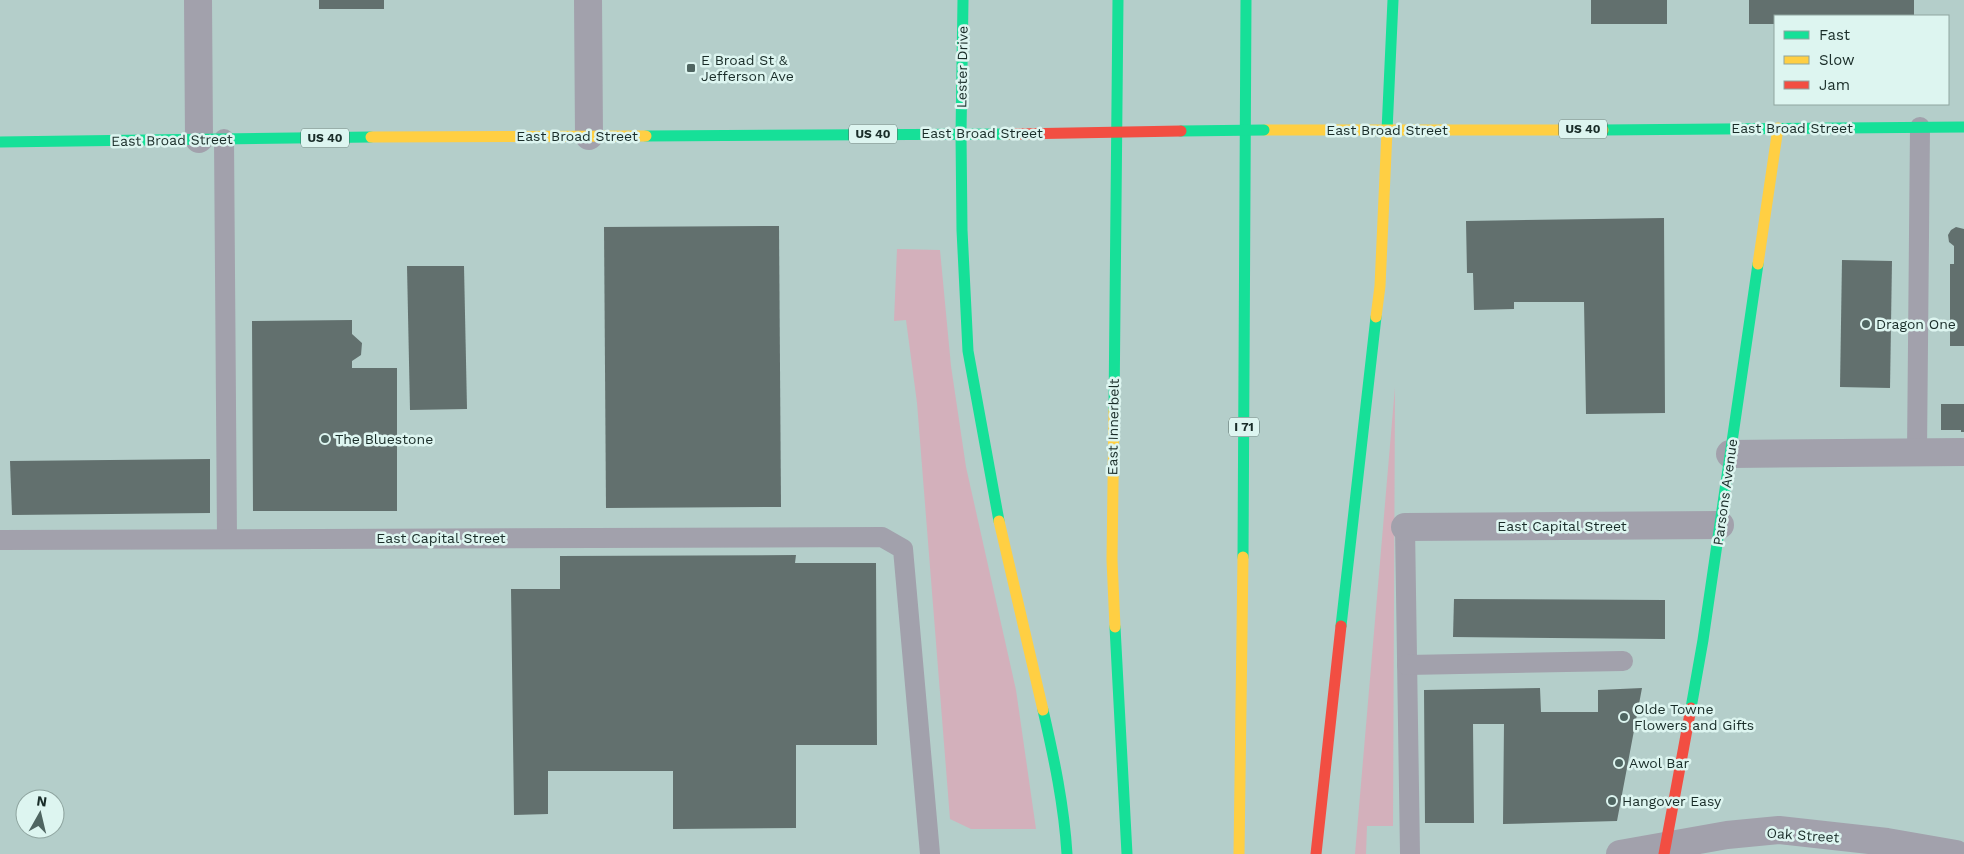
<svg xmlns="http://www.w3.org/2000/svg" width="1964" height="854" viewBox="0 0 1964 854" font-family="'Work Sans',sans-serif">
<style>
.green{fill:#d3b0bb}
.building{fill:#62706e}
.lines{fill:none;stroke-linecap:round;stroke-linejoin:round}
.lane{stroke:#a2a1ac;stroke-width:20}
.street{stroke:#a2a1ac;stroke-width:28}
.fast{stroke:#16e098;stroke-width:11}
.slow{stroke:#ffcf43;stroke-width:11}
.jam{stroke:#f24e42;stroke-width:11}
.fast-bridge{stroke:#16e098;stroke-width:11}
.jam-bridge{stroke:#f24e42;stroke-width:11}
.poi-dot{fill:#4f6561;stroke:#ddf5f0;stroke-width:2}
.labels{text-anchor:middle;stroke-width:5;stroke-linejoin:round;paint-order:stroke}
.shield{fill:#ddf5f0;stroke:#546864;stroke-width:1}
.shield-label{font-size:12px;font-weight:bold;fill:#192c28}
.poi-label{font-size:14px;fill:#192c28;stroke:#ddf5f0;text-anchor:start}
.street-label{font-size:14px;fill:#192c28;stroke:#ddf5f0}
</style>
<rect width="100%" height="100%" fill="#b4ceca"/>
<g class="green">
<polygon points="897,249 940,250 951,366 966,467 1016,690 1036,829 971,829 950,819 917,403 906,320 894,321"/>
<polygon points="1395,387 1393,826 1367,826 1366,854 1355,854"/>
</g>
<g class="building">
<rect x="319" y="0" width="65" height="9"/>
<rect x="1591" y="0" width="76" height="24"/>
<polygon points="1749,0 1914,0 1914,16 1775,16 1775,24 1749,24"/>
<polygon points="1664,218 1665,413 1586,414 1584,302 1514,302 1514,309 1474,310 1473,273 1467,273 1466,221"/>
<polygon points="779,226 781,507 606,508 604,227"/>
<polygon points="1956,227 1964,229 1964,346 1950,346 1950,264 1954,264 1954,246 1949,242 1948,235 1951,230"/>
<polygon points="1842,260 1892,261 1890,388 1840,387"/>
<polygon points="407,266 464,266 467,409 410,410"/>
<polygon points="352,320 352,334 362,343 361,355 352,361 352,368 397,368 397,511 253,511 252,321"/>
<polygon points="1941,404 1964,404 1964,432 1961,432 1961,430 1941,430"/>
<polygon points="210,459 210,513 12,515 10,461"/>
<polygon points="796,555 795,563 876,563 877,745 796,745 796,828 673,829 673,771 548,771 548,814 514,815 511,589 560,589 560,556"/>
<polygon points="1454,599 1665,600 1665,639 1453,637"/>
<polygon points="1540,688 1541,712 1598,712 1598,690 1642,688 1617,821 1503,824 1504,724 1473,724 1474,823 1425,823 1424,690"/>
</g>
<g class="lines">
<g class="lane">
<polyline points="224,139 227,539"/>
<polyline points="1917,453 1920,127"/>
<polyline points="1405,527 1410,854"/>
<polyline points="0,540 882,537 903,549 930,854"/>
<polyline points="1407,665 1623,661"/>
</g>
<g class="street">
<polyline points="198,0 199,139"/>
<polyline points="588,0 589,136"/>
<polyline points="1730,454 1964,452"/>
<polyline points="1405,527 1720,525"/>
<polyline points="1620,854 1727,835 1779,830 1887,842 1956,854"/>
</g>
<g class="fast">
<polyline points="1603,130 1964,127"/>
<polyline points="1387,131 1393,0"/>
<polyline points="961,134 963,0"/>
<polyline points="961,134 962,230 968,351 999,521"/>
<polyline points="646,136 1010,134"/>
<polyline points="0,142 371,137"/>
<polyline points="1114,410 1118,0"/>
<polyline points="1243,557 1246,0"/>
<polyline points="1341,626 1376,317"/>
<polyline points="1115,627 1127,854"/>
<polyline points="1691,708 1703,640 1758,264"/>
<path d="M1043 710C1054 758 1064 805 1067 854"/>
</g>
<g class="slow">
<polyline points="1264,130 1603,130"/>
<polyline points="371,137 646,136"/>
<polyline points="1758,264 1778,128"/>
<polyline points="1376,317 1380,286 1387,131"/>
<polyline points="1114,410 1112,560 1115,627"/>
<polyline points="999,521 1043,710"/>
<polyline points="1239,854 1243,557"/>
</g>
<g class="jam">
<polyline points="1316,854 1341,626"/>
<polyline points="1664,854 1691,708"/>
</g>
<polyline class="fast-bridge" points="1181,131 1264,130"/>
<polyline class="jam-bridge" points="1010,134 1181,131"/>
</g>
<g class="poi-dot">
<rect x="686" y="63" width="10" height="10" rx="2.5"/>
<circle cx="1866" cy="324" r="5"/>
<circle cx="325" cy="439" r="5"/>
<circle cx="1624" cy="717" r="5"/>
<circle cx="1619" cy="763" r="5"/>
<circle cx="1612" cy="801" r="5"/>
</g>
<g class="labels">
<g class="shield">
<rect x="1559" y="119.5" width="48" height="19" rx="4"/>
<rect x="849" y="124.5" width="48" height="19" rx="4"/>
<rect x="301" y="128.5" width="48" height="19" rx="4"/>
<rect x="1229" y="417.5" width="30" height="19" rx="4"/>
</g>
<g class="shield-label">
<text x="1583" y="133">US 40</text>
<text x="873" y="138">US 40</text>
<text x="325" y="142">US 40</text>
<text x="1244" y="431">I 71</text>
</g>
<g class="poi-label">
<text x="701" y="65">E Broad St &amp;<tspan x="701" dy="16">Jefferson Ave</tspan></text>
<text x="1876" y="329">Dragon One</text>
<text x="335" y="444">The Bluestone</text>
<text x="1634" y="714">Olde Towne<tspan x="1634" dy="16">Flowers and Gifts</tspan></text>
<text x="1629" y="768">Awol Bar</text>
<text x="1622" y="806">Hangover Easy</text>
</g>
<g class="street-label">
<text transform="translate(962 67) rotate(-89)" y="5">Lester Drive</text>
<text x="1792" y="133">East Broad Street</text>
<text x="1387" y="135">East Broad Street</text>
<text x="982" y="138">East Broad Street</text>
<text x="577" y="141">East Broad Street</text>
<text transform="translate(172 140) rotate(-1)" y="5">East Broad Street</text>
<text transform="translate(1113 427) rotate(-89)" y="5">East Innerbelt</text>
<text transform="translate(1725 492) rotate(-82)" y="5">Parsons Avenue</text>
<text x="1562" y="531">East Capital Street</text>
<text x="441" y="543">East Capital Street</text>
<text transform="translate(1803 835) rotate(4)" y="5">Oak Street</text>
</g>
</g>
<rect x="1774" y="15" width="175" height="90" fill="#ddf5f0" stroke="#8fa5a0"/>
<rect x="1784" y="31" width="25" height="8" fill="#16e098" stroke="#8fa5a0"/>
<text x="1819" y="40" font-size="15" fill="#192c28">Fast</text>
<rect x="1784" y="56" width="25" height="8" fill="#ffcf43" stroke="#8fa5a0"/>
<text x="1819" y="65" font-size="15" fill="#192c28">Slow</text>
<rect x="1784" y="81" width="25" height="8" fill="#f24e42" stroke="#8fa5a0"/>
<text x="1819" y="90" font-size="15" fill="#192c28">Jam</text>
<g transform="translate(40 814) rotate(8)"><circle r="24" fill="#ddf5f0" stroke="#8fa5a0"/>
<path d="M0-4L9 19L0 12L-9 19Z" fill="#4f6561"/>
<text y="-8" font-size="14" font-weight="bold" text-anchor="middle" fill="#192c28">N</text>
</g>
</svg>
